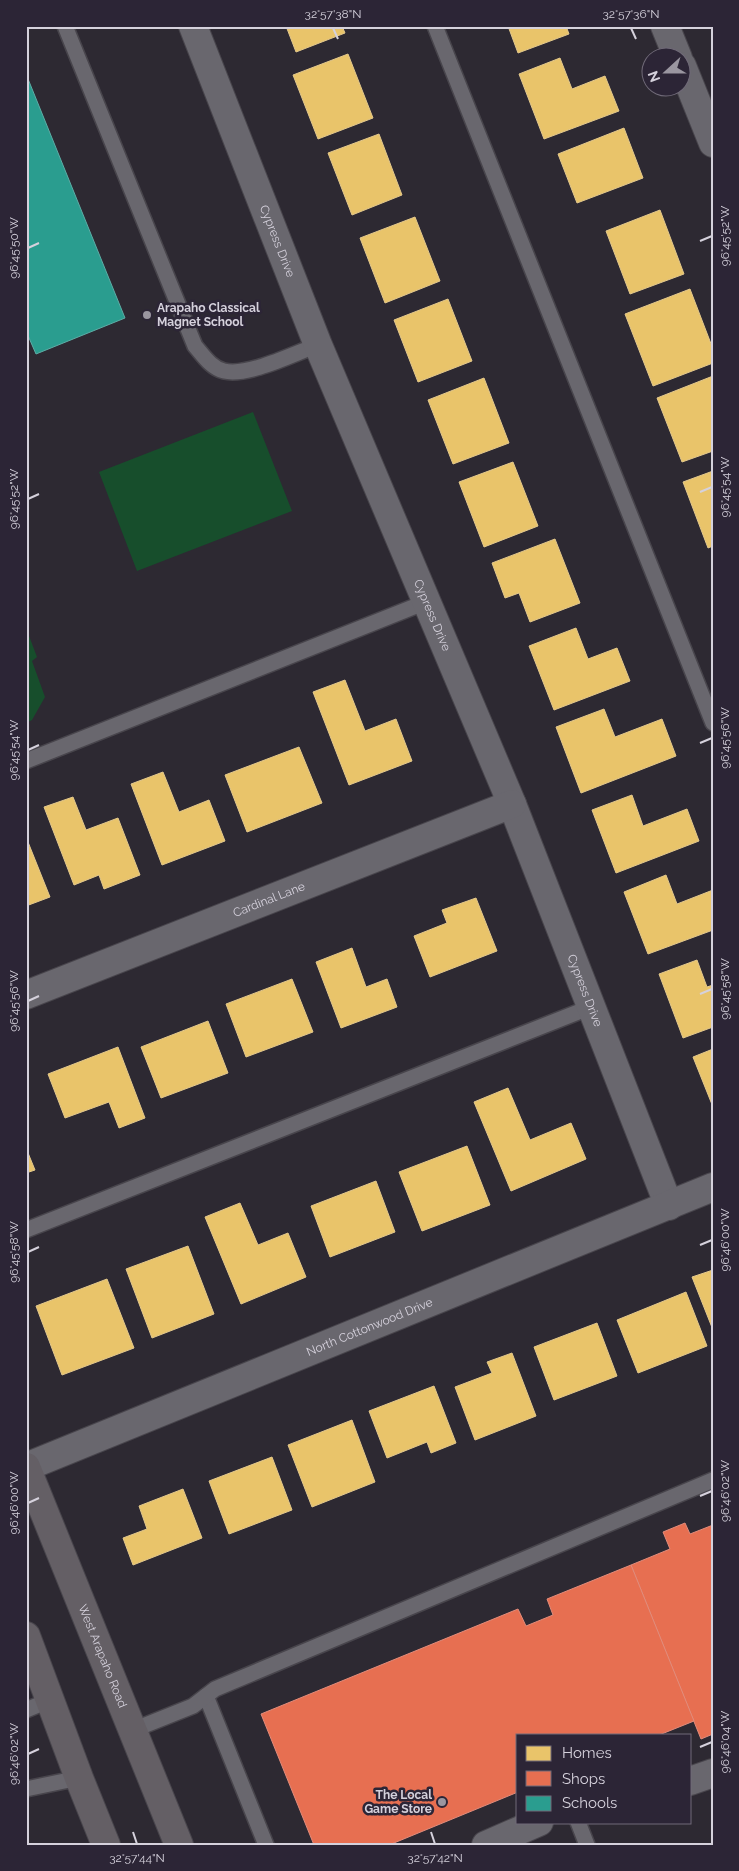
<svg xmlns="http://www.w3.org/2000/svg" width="739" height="1871" viewBox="0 0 739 1871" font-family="Raleway,sans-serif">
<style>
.park{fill:#174e2c}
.homes{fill:#e9c46a;stroke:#e3c88c}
.shops{fill:#e76f51;stroke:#e28c7b}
.schools{fill:#2a9d8f;stroke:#5dada6}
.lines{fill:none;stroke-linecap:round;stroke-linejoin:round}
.service-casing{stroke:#48454c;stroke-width:18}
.minor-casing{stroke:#48454c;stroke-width:30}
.secondary-casing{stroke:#48454c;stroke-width:30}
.service{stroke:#69676e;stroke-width:15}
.minor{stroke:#69676e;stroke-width:28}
.secondary{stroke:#645f65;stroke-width:28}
.ticks{fill:none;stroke:#d5d1dc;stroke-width:2}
.poi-dot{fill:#9a96a0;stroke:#2c2536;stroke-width:2}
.labels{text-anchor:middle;stroke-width:5;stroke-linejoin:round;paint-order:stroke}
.street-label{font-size:12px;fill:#d5d1dc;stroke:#2c2536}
.poi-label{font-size:12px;font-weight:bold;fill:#d5d1dc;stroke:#2c2536;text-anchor:start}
.neatline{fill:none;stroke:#d5d1dc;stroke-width:2}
.ticks-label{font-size:12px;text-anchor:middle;fill:#d5d1dc}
</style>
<rect width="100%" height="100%" fill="#2d2932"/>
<g class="park">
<polygon points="253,412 292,511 137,571 99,472"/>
<polygon points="26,628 37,657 32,661 45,697 32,720 26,723"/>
</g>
<g class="homes">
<polygon points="286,26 342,26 345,33 296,52"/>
<polygon points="508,26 566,26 569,34 518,53"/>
<polygon points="348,54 373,118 318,139 293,75"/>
<polygon points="560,58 572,89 605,76 619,111 544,139 519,74"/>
<polygon points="624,128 643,178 577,203 558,154"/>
<polygon points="379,134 402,195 352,215 328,153"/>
<polygon points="660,210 684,274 630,294 606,231"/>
<polygon points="415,217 440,281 385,303 360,238"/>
<polygon points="690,289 713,349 713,363 653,386 625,314"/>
<polygon points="448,299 472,361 418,382 394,320"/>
<polygon points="713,376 713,451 682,462 657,398"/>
<polygon points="484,378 509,443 453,464 428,400"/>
<polygon points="513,462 538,526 484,547 459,482"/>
<polygon points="713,471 713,546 708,548 683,482"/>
<polygon points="555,539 580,603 530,622 519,593 505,598 492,563"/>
<polygon points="576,628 588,659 617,648 630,681 554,710 529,646"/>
<polygon points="345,680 365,731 396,719 412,761 349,785 313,692"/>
<polygon points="604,709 615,737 662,719 676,756 581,793 556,727"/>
<polygon points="299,747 322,803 247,832 225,775"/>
<polygon points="163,772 179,812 209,800 225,841 162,865 131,784"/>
<polygon points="632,795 643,826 687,809 699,841 616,873 592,810"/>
<polygon points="73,797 86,830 118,818 140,875 104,889 99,875 74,885 44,807"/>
<polygon points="26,837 50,897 26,906"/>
<polygon points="666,875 677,904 713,890 713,930 648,954 624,892"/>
<polygon points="476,898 497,951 430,977 414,936 447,923 442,910"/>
<polygon points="352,948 366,987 387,979 397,1007 341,1028 316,962"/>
<polygon points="697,960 707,987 713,985 713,1027 683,1038 659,974"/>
<polygon points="292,979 313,1032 246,1057 226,1004"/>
<polygon points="208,1021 228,1073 161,1098 141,1047"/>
<polygon points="118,1047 145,1118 119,1128 109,1102 65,1118 48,1074"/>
<polygon points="713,1049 713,1107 693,1057"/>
<polygon points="508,1088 530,1140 571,1123 586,1159 511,1191 474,1102"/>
<polygon points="467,1146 490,1205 422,1231 399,1172"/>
<polygon points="26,1148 35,1170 26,1173"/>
<polygon points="376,1181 395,1232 330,1257 311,1206"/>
<polygon points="240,1203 258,1245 288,1233 306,1277 241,1304 205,1217"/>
<polygon points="188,1246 214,1314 152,1338 126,1269"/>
<polygon points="713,1270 713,1330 692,1277"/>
<polygon points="107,1279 134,1348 62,1375 36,1306"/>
<polygon points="686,1292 707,1346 638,1373 617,1320"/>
<polygon points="597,1323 617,1376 554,1400 534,1347"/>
<polygon points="512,1353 536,1416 475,1440 455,1387 492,1373 487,1362"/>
<polygon points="434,1386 456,1443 431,1453 427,1442 387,1458 369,1411"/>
<polygon points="352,1420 375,1482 312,1507 288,1445"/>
<polygon points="272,1457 292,1510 229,1534 209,1481"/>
<polygon points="183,1489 202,1538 133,1565 123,1538 147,1529 139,1506"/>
</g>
<g class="shops">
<polygon points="685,1523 690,1534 713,1525 713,1734 701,1739 631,1565 670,1549 663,1532"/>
<polygon points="631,1565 694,1721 659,1735 518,1735 518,1792 389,1845 314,1845 261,1714 518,1609 526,1626 553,1615 547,1599"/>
</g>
<polygon class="schools" points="26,74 125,318 36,354 26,331"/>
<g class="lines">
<defs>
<g id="service">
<path d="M65 26 195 346C203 355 211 368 224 371 248 377 295 353 318 345"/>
<polyline points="435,26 713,723"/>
<polyline points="26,761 426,602"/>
<polyline points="26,1230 591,1007"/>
<polyline points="206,1696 266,1845"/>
<polyline points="26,1710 50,1700"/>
<polyline points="133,1730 193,1706 215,1689 713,1480"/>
<polyline points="26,1789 79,1778"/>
<polyline points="578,1822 587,1845"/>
</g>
<g id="minor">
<path id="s1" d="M193 26 318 345 512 804 669 1206"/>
<polyline points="665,26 678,58"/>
<polyline points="682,66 713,143"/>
<path id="s2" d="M26 995 512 804"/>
<path id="s3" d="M26 1467 713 1187"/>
<polyline points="690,1781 713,1773"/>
<polyline points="486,1845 539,1822"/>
</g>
<g id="secondary">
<path id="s4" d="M26 1467 179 1845"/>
<polyline points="26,1636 79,1778 106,1845"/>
</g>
</defs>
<use href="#service" class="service-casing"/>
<use href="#minor" class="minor-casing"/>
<use href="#secondary" class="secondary-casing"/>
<use href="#service" class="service"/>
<use href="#minor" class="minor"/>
<use href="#secondary" class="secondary"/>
</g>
<path class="ticks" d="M333 28 338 39M631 28 636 39M700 241 712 236M28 248 39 243M700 492 712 487M28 499 39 494M700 743 712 738M28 750 39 745M700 994 712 989M28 1001 39 996M700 1245 712 1240M28 1252 39 1247M700 1496 712 1491M28 1503 39 1498M700 1747 712 1742M28 1754 39 1749M133 1832 137 1844M431 1832 435 1844"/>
<g class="poi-dot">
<circle cx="147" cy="315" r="5"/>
<circle cx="442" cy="1802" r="5"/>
</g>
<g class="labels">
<g class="street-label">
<text dy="4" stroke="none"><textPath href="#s1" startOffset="231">Cypress Drive</textPath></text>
<text dy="4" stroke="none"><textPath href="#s1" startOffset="636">Cypress Drive</textPath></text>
<text dy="4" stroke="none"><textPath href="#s2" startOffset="261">Cardinal Lane</textPath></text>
<text dy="4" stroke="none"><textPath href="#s1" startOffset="1041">Cypress Drive</textPath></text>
<text dy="4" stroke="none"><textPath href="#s3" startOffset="371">North Cottonwood Drive</textPath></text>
<text dy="4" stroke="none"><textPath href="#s4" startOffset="204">West Arapaho Road</textPath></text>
</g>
<g class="poi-label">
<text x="157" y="312">Arapaho Classical<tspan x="157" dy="14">Magnet School</tspan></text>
<text x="432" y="1799" text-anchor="end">The Local<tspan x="432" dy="14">Game Store</tspan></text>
</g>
</g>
<rect width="739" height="1871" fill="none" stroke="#2c2536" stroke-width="55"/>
<rect x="516" y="1734" width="175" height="90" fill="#2c2536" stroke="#706a78"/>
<rect x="526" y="1746" width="25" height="15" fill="#e9c46a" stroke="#706a78"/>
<text x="562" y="1758" font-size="15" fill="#d5d1dc">Homes</text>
<rect x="526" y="1771" width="25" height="15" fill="#e76f51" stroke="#706a78"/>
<text x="562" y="1784" font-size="15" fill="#d5d1dc">Shops</text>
<rect x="526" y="1796" width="25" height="15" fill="#2a9d8f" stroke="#706a78"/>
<text x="562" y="1808" font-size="15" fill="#d5d1dc">Schools</text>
<g transform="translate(666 72) rotate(249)"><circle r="24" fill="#2c2536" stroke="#706a78"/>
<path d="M0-4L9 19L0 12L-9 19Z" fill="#9a96a0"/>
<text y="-8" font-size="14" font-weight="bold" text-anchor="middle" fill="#d5d1dc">N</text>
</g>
<rect x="28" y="28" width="684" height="1816" class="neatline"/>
<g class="ticks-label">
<text x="333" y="18">32°57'38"N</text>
<text x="631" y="18">32°57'36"N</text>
<text transform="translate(725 236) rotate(-90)" y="4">96°45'52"W</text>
<text transform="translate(14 248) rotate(-90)" y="4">96°45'50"W</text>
<text transform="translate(725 487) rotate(-90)" y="4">96°45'54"W</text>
<text transform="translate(14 499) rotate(-90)" y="4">96°45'52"W</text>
<text transform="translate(725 738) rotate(-90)" y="4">96°45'56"W</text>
<text transform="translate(14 750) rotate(-90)" y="4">96°45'54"W</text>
<text transform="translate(725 989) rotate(-90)" y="4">96°45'58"W</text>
<text transform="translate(14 1001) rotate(-90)" y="4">96°45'56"W</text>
<text transform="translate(725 1240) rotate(-90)" y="4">96°46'00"W</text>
<text transform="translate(14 1252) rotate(-90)" y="4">96°45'58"W</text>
<text transform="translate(725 1491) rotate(-90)" y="4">96°46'02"W</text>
<text transform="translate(14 1503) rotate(-90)" y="4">96°46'00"W</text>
<text transform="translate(725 1742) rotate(-90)" y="4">96°46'04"W</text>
<text transform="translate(14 1754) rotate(-90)" y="4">96°46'02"W</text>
<text x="137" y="1862">32°57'44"N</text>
<text x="435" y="1862">32°57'42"N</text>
</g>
</svg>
